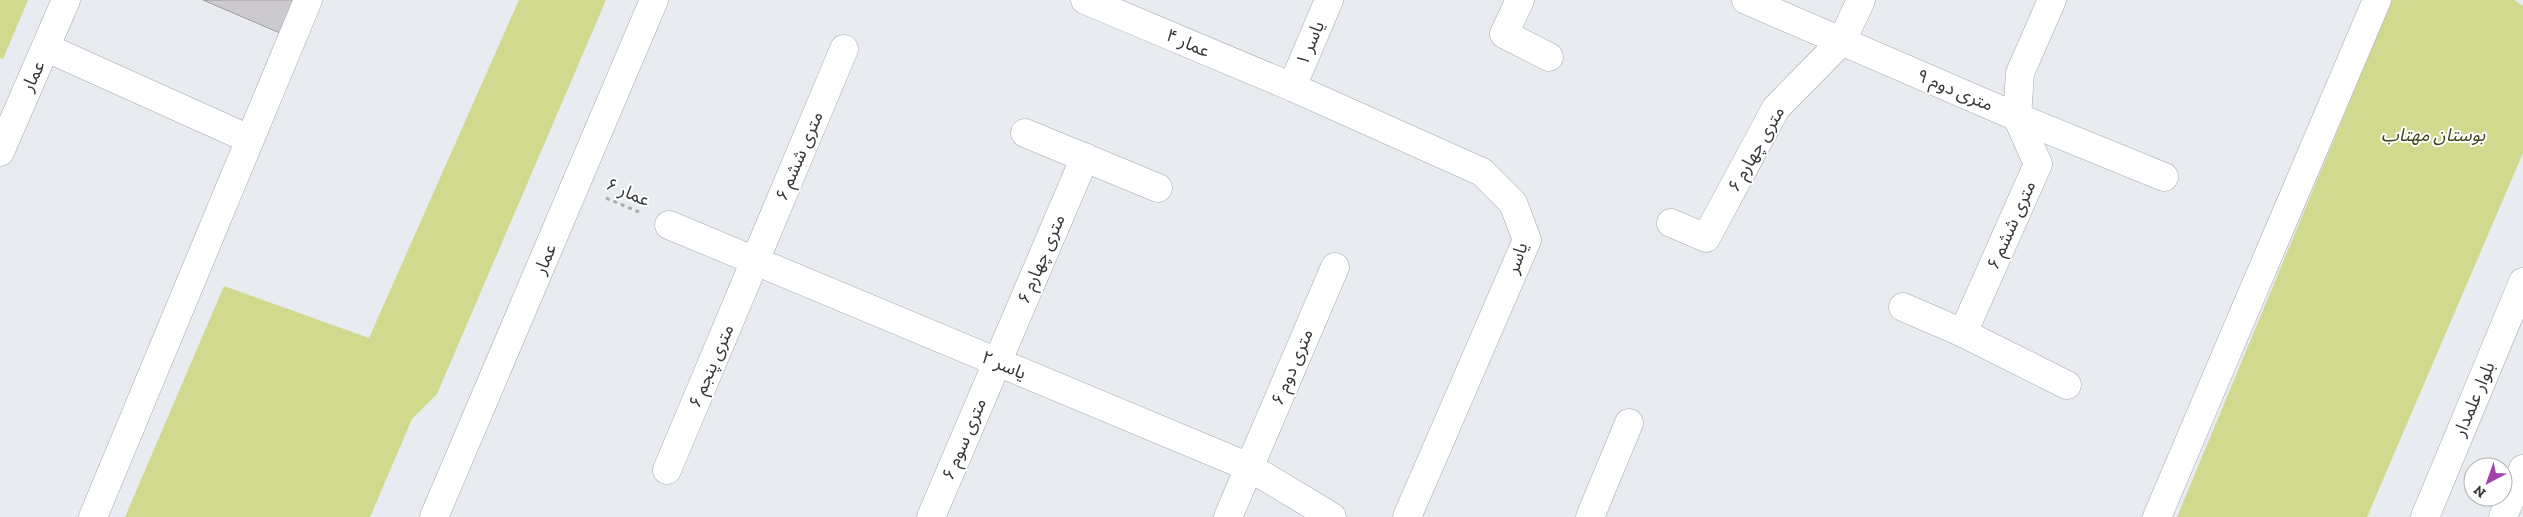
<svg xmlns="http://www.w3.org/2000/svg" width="2523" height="517" viewBox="0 0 2523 517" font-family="'Zilla Slab','Noto Sans Arabic',serif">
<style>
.green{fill:#d1d98e}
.building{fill:#cdcacf;stroke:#9d9b9f}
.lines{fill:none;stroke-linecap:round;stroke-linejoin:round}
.minor-casing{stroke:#a3a6aa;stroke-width:29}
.path{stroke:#abadb1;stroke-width:3;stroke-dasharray:4 4;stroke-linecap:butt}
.minor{stroke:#fff;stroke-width:28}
.labels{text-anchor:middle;stroke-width:4;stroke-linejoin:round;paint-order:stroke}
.street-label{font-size:18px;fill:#343536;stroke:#fff}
.park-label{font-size:18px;font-style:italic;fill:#42451b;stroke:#fff}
</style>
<rect width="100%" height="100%" fill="#e8ebf0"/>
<g class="green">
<polygon points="0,0 28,0 3,59 0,58"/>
<polygon points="519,0 606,0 437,394 412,419 370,517 125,517 224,286 369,338"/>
<polygon points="2392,0 2514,0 2523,6 2523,153 2367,517 2177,517"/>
</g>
<polygon class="building" points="203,0 295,0 280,33"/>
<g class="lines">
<defs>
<g id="minor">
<polyline points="1085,0 1292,87 1482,172 1513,203 1527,240 1407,517"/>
<polyline points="1520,0 1504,34 1549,57"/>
<polyline points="1746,0 2017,117 2164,177"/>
<polyline points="47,48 249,139"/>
<polyline points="1292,87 1329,0"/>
<polyline points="1025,133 1158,188"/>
<polyline points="0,152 66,0"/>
<polyline points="1671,223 1706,238 1776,108 1842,41 1861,0"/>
<polyline points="669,225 1249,467 1332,517"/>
<polyline points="1903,307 1963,333 2067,385"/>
<polyline points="1963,333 2038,164 2017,117 2020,73 2052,0"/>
<polyline points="667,470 844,49"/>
<polyline points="93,517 308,0"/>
<polyline points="434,517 654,0"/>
<polyline points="931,517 1085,157"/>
<polyline points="1228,517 1335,267"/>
<polyline points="1590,517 1629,423"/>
<polyline points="2157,517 2377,0"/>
<polyline points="2425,517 2523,282"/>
<polyline points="2503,517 2523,469"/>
</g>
</defs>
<use href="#minor" class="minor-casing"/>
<polyline class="path" points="606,198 639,212"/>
<use href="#minor" class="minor"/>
</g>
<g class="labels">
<g class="street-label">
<text transform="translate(1188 43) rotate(23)" y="6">عمار ۴</text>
<text transform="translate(1310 43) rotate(-67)" y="6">یاسر ۱</text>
<text transform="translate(33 76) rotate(-65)" y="6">عمار</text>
<text transform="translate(1955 90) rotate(23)" y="6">۹ متری دوم</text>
<text transform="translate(1756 149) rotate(-60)" y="6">۶ متری چهارم</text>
<text transform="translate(799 156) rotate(-67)" y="6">۶ متری ششم</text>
<text transform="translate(628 192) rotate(23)" y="6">عمار ۶</text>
<text transform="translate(2011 225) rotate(-66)" y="6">۶ متری ششم</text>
<text transform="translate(1517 258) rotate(-71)" y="6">یاسر</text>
<text transform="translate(545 259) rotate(-67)" y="6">عمار</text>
<text transform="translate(1041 259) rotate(-67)" y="6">۶ متری چهارم</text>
<text transform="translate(1004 365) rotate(23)" y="6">یاسر ۲</text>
<text transform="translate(711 366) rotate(-67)" y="6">۶ متری پنجم</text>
<text transform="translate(1292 367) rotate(-67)" y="6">۶ متری دوم</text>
<text transform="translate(2474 399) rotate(-67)" y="6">بلوار علمدار</text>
<text transform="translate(964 439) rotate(-67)" y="6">۶ متری سوم</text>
</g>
<g class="park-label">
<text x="2433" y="141">بوستان مهتاب</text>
</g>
</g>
<g transform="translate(2488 482) rotate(221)"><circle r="24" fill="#ffffff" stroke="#aeaeaf"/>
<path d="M0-4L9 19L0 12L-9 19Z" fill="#a342aa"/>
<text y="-8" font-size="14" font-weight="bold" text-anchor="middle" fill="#343536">N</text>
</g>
</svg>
